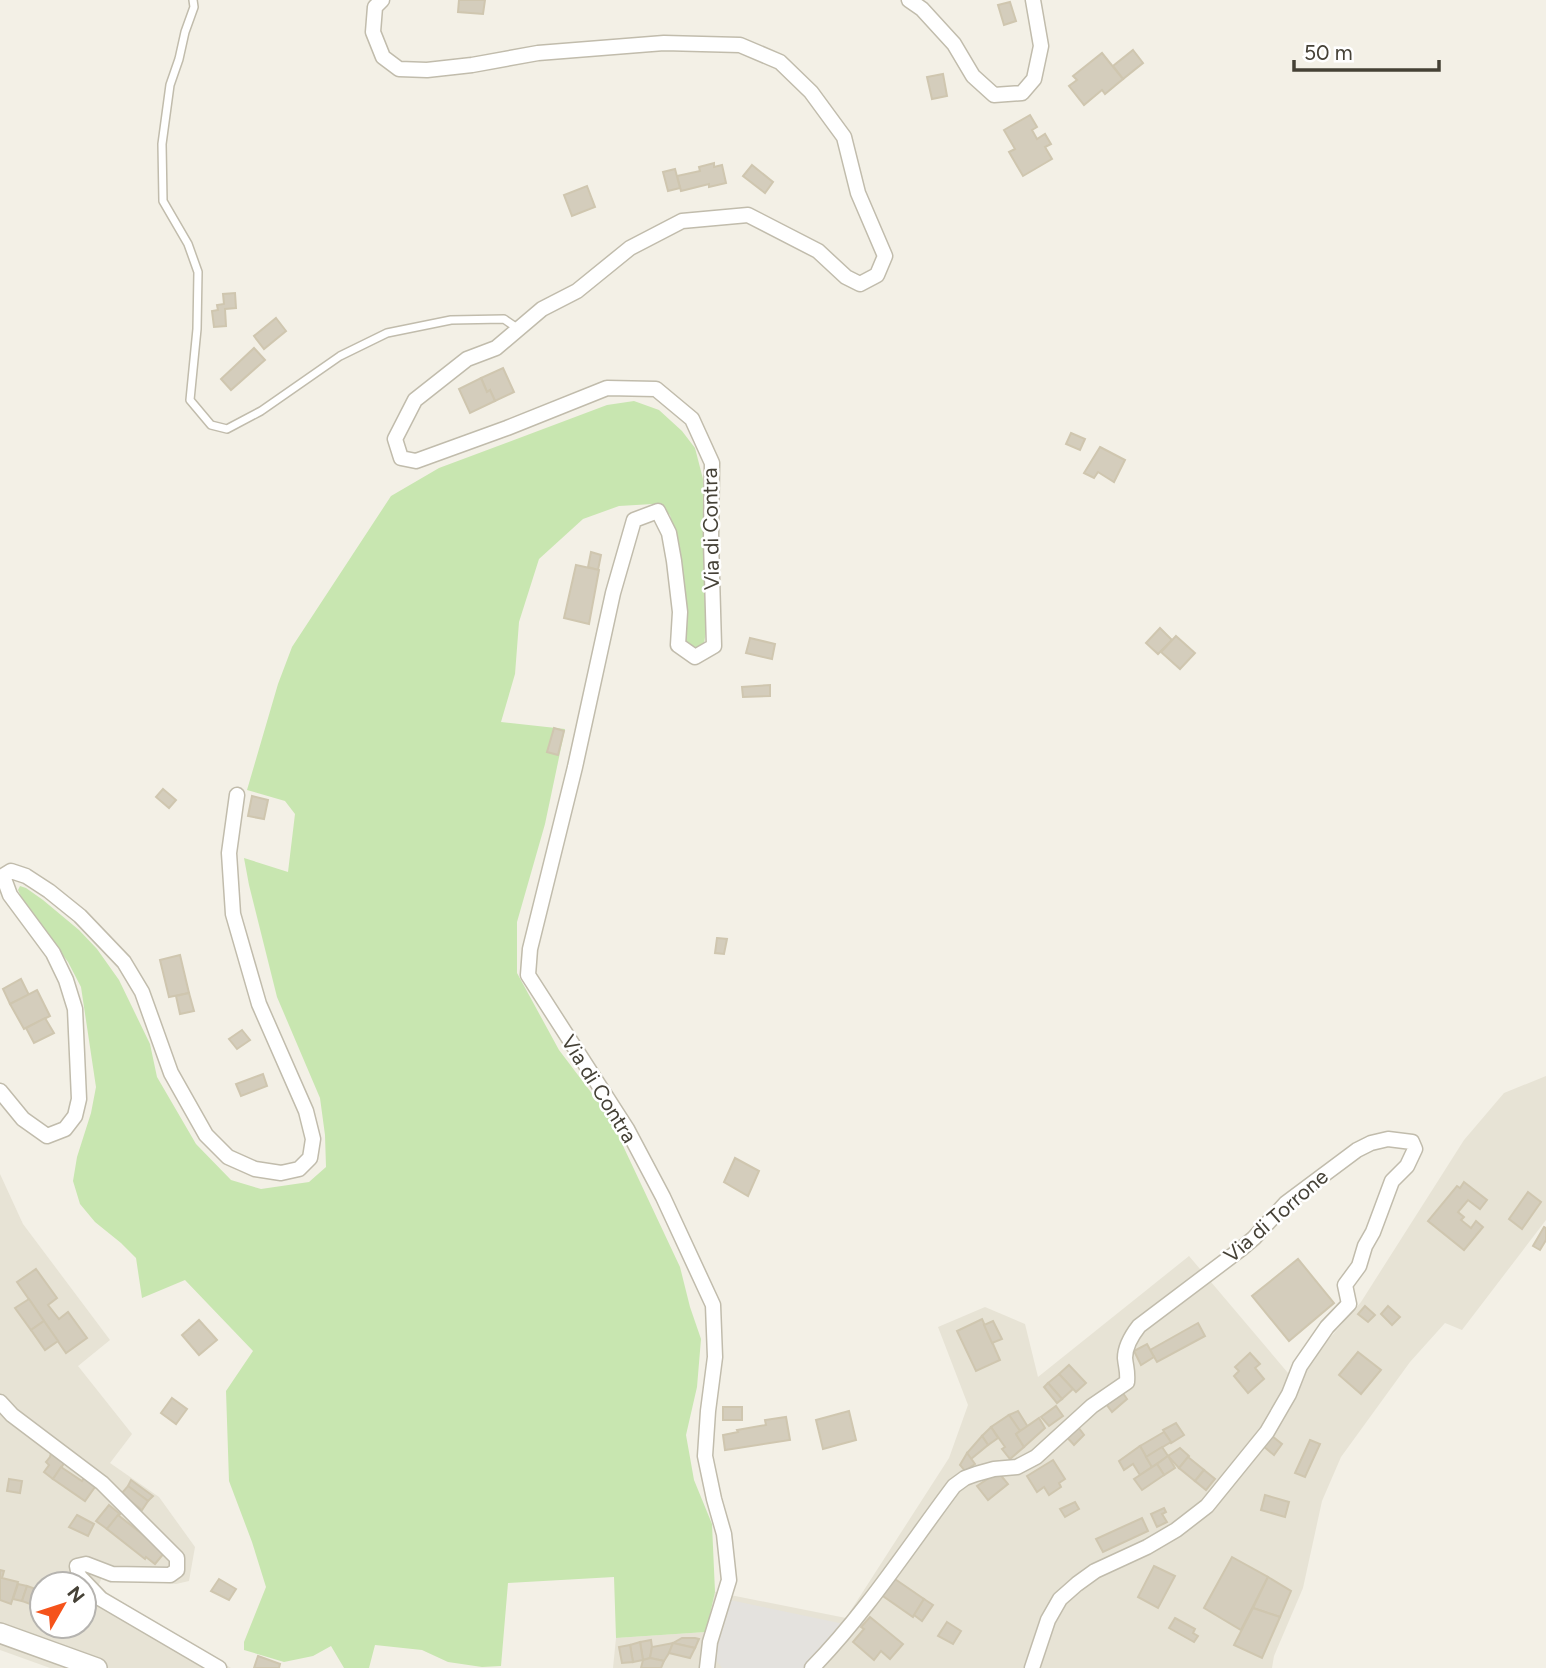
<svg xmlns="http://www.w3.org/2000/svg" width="1546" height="1668" viewBox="0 0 1546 1668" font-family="Figtree,sans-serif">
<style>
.residential{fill:#e7e3d5;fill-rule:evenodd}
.green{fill:#c8e6b0}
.parking{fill:#e4e2de}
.building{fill:#d4cdbc;stroke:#cfc6af;stroke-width:2}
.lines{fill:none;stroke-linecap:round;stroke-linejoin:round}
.service-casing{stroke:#c1bcac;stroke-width:10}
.minor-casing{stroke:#c1bcac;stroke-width:17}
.tertiary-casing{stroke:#c1bcac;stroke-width:22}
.service{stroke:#fff;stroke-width:7}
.minor{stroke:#fff;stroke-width:14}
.tertiary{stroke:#fff;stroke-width:19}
.labels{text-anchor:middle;stroke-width:5;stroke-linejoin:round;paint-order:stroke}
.street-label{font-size:21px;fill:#454136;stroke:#fff}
</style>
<rect width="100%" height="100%" fill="#f3f0e6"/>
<g class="residential">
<polygon points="1546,1076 1546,1220 1462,1330 1445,1323 1410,1362 1341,1457 1322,1501 1303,1588 1274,1656 1272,1668 613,1668 616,1638 706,1632 715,1592 846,1618 949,1458 968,1405 938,1327 985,1307 1025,1324 1038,1377 1189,1256 1299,1386 1309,1362 1361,1302 1464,1140 1504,1093"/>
<path d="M0 1174 23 1224 110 1340 78 1366 132 1434 110 1463 159 1497 195 1547 189 1581 176 1584 102 1577 98 1587 231 1668H50L0 1650ZM42 1584H84V1626H42Z"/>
</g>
<polygon class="green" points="634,401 659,410 682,431 695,448 703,479 705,533 707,624 704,644 693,649 683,642 681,572 670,515 653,504 619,506 583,519 539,559 519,622 515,674 501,722 565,729 545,824 517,922 517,973 559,1050 609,1116 680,1267 690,1307 701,1339 697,1387 686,1435 694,1480 712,1524 715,1592 706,1632 616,1638 614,1577 508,1583 501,1666 482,1667 448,1662 422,1650 375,1645 369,1668 344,1668 331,1646 313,1656 284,1662 244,1650 244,1642 266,1587 252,1542 229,1481 226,1391 253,1351 185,1280 142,1298 136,1258 121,1243 95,1222 80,1204 73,1181 77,1157 91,1113 96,1087 81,987 68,962 24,903 18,890 20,886 26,888 43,900 79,930 97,949 119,980 150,1044 157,1077 196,1144 231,1180 261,1189 309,1182 326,1167 325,1135 320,1098 277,997 249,885 244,858 288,872 295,814 285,801 247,790 278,684 292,647 391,496 439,468 607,405"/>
<polygon class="parking" points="730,1600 844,1624 806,1668 722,1668 713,1656"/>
<g class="building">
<polygon points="459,0 485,0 483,14 458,12"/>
<polygon points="1010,2 1016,21 1004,25 998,5"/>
<polygon points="1133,50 1143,63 1123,79 1113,66"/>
<polygon points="1102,53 1123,79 1105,94 1102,90 1084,105 1069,86 1077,80 1073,76"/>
<polygon points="943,74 947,96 932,99 927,77"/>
<polygon points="1030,115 1037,127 1032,130 1037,139 1045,134 1051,144 1045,147 1052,159 1023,176 1009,152 1015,149 1004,130"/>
<polygon points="714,163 714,167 722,165 726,183 709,187 709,184 681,191 677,176 700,171 699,167"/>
<polygon points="752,165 773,182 765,193 743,176"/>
<polygon points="675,169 680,188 668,191 663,172"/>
<polygon points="587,186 595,207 572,216 564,195"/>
<polygon points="235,293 236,308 225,309 226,326 214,327 212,311 218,310 217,305 224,304 223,294"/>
<polygon points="276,318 286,331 264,349 254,336"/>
<polygon points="254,348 265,360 231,390 221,379"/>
<polygon points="503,368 514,392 495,401 490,390 487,392 481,378"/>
<polygon points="481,378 487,392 490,390 495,401 470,413 459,389"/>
<polygon points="1071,433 1085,439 1080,450 1066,444"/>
<polygon points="1100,447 1125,460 1114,482 1098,472 1094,478 1084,473"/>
<polygon points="591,552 601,555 598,570 588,567"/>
<polygon points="576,565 599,570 589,624 564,618"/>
<polygon points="1160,628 1172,640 1158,654 1146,643"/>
<polygon points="1176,636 1195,653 1180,669 1161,652"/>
<polygon points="750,638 775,644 772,659 746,653"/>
<polygon points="770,685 770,696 743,697 742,687"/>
<polygon points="554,728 564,731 558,755 547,752"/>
<polygon points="163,789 176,800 169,808 156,797"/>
<polygon points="252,796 268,800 264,819 248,816"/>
<polygon points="717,938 727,939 724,954 715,953"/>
<polygon points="180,955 189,993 169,997 160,960"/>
<polygon points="21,979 29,995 10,1004 3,989"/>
<polygon points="37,990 50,1016 24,1029 10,1004"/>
<polygon points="189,993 194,1011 180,1014 176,996"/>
<polygon points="45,1018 54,1033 34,1043 26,1028"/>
<polygon points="242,1030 250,1040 237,1049 229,1039"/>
<polygon points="263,1074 267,1086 241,1096 236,1084"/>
<polygon points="735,1158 759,1171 748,1196 724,1182"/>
<polygon points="1464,1182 1487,1200 1480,1209 1468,1200 1458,1212 1464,1217 1461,1220 1471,1228 1476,1221 1483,1227 1464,1250 1428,1221 1457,1186 1460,1188"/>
<polygon points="1528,1192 1541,1202 1522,1229 1509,1219"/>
<polygon points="1544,1227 1546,1228 1546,1240 1540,1250 1533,1246"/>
<polygon points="1298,1259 1334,1303 1289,1341 1252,1296"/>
<polygon points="36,1269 57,1298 48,1305 59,1319 68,1312 87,1338 66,1353 17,1282"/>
<polygon points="29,1299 44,1321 31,1330 15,1308"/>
<polygon points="1365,1306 1375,1315 1368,1322 1358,1314"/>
<polygon points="1388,1306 1400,1317 1392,1325 1381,1314"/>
<polygon points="982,1319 1000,1360 976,1371 957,1331"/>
<polygon points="199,1320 217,1340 199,1355 182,1335"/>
<polygon points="44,1321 58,1341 45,1350 31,1330"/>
<polygon points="993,1321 1002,1339 992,1343 984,1325"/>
<polygon points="1198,1323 1205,1336 1157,1362 1150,1350"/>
<polygon points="1147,1344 1154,1357 1141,1365 1134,1351"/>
<polygon points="1358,1352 1381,1370 1361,1394 1339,1375"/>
<polygon points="1250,1353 1260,1364 1255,1368 1264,1379 1248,1393 1234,1376 1239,1371 1235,1367"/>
<polygon points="1069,1365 1086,1383 1076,1392 1059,1374"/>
<polygon points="1059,1374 1073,1389 1062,1399 1048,1383"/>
<polygon points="1048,1383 1062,1399 1057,1403 1044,1387"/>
<polygon points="1120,1389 1127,1399 1112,1412 1104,1401"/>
<polygon points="172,1398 187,1409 176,1424 161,1413"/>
<polygon points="1056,1406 1063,1416 1049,1426 1041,1417"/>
<rect x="723" y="1407" width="19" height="13"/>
<polygon points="849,1411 856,1440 823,1449 816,1420"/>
<polygon points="1018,1411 1028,1427 1020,1431 1009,1415"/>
<polygon points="1009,1415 1020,1431 1016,1434 1024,1447 1010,1459 1002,1449 1005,1447 991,1427"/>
<polygon points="786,1417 790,1440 725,1450 723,1435 738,1432 737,1430 766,1425 765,1420"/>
<polygon points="1039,1418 1045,1428 1024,1447 1016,1434"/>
<polygon points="1075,1423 1084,1435 1074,1445 1064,1434"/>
<polygon points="1176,1423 1184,1435 1171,1443 1163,1430"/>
<polygon points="991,1427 998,1438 988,1445 982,1436"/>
<polygon points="1164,1432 1171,1442 1146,1457 1140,1446"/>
<polygon points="982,1436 988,1445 971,1459 967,1453"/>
<polygon points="1272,1436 1282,1444 1274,1455 1263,1446"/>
<polygon points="1310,1440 1320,1444 1305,1477 1295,1473"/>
<polygon points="1140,1446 1152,1467 1140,1475 1133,1464 1124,1470 1119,1461"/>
<polygon points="1162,1447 1168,1456 1152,1467 1146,1457"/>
<polygon points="1180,1448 1189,1456 1179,1468 1168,1456"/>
<polygon points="51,1453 65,1462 53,1479 44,1472 49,1465 46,1462 50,1457"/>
<polygon points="967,1453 975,1464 965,1471 960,1465"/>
<polygon points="1168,1456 1175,1468 1164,1475 1157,1464"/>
<polygon points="1188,1457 1204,1470 1195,1481 1179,1468"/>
<polygon points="1053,1460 1065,1479 1059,1483 1061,1487 1049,1495 1044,1487 1037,1492 1027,1476"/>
<polygon points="1157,1464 1164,1475 1142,1490 1134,1479"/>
<polygon points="61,1467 82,1481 84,1478 95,1487 85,1501 53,1479"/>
<polygon points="1204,1470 1215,1479 1206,1490 1195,1481"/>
<polygon points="998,1472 1008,1484 988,1500 977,1486"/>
<polygon points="9,1479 22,1481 20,1493 7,1491"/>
<polygon points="131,1480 153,1496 148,1501 128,1486"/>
<polygon points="128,1486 148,1501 142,1510 121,1494"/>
<polygon points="1265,1495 1289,1502 1285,1517 1261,1510"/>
<polygon points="1075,1502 1079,1509 1065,1517 1060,1509"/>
<polygon points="109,1505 120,1514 107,1529 96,1521"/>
<polygon points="1164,1508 1166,1512 1162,1514 1167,1522 1157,1527 1151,1514"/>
<polygon points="77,1515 94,1524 88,1536 69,1527"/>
<polygon points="118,1515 165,1552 155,1564 146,1557 145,1559 107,1529"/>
<polygon points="1142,1518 1148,1531 1103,1552 1096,1539"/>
<polygon points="1232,1557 1268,1577 1241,1630 1204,1608"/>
<polygon points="1154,1566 1175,1576 1158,1608 1138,1597"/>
<polygon points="0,1570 4,1571 2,1578 18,1582 11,1604 0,1600"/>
<polygon points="892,1577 924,1599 913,1617 880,1594"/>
<polygon points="1268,1577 1291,1591 1280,1617 1253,1608"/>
<polygon points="219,1579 236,1589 229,1600 211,1591"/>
<polygon points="18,1584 27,1586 22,1601 13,1599"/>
<polygon points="27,1586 36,1589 30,1604 22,1601"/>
<polygon points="924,1599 933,1605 922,1621 914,1615"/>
<polygon points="1253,1608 1280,1617 1262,1658 1234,1645"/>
<polygon points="870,1617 903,1644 890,1659 881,1651 874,1660 853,1642 864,1629 861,1627"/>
<polygon points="1175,1618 1195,1629 1193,1633 1198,1636 1194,1642 1169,1628"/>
<polygon points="947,1622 961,1631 953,1644 938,1636"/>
<polygon points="682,1638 695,1638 699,1639 695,1648 673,1643"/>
<polygon points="651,1640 652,1647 650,1658 643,1660 640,1642"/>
<polygon points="640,1642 643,1660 633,1662 630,1645"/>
<polygon points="673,1643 669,1653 664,1661 650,1658 652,1647"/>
<polygon points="673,1643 695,1648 690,1658 669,1653"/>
<polygon points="630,1645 633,1662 622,1663 619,1647"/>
<polygon points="258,1656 280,1664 279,1668 254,1668"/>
<polygon points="650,1658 664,1661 661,1668 641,1668 643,1660"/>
</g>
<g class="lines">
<defs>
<polyline id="service" points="193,0 194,7 185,32 179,59 170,85 162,144 163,201 188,244 198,272 197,329 190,400 211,425 227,429 261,411 340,356 387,333 451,320 504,319 517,328"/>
<g id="minor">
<polyline points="382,0 375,7 373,32 383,57 399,69 427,70 472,65 538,53 664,43 740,45 780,62 811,92 844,137 858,193 885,256 877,275 860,284 846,277 818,251 748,215 682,221 630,248 577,291 542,309 496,348 467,359 415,400 395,439 401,458 416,461 507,428 607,388 656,389 692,419 712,463 711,541 714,646 695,657 678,645 680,612 674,561 669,533 658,511 634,520 613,593 575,767 530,949 528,975 627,1129 663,1197 713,1305 715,1357 708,1411 705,1456 714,1499 724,1534 729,1580 710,1642 707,1668"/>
<polyline points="909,0 922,9 954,44 973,76 994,95 1022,93 1034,79 1041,46 1033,0"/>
<polyline points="0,1091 23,1119 47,1136 65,1129 75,1116 79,1099 75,1009 66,980 53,953 10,895 3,876 11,871 26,876 49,891 80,916 124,962 142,992 171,1073 206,1135 228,1157 255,1169 281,1173 299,1169 310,1158 313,1139 306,1111 259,1004 233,914 229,853 237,795"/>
<polyline points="0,1402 12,1415 102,1483 177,1558 177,1570 170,1575 112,1574 86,1564 77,1566 79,1576 101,1599 219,1668"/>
<path d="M812 1668C865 1614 909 1546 954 1486L965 1478 976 1474 994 1469 1017 1467 1036 1457 1092 1406 1127 1382C1128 1371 1126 1368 1125 1358 1125 1346 1132 1335 1139 1326L1241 1249 1254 1238 1286 1203 1357 1150 1371 1143 1388 1139 1412 1142 1415 1149 1407 1166 1392 1181 1373 1232 1365 1246 1359 1266 1345 1285 1349 1304 1327 1327 1300 1366 1289 1394 1267 1432 1207 1506 1176 1530 1147 1547 1095 1571 1077 1584 1060 1599 1048 1620 1032 1668"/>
</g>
<polyline id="tertiary" points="0,1633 97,1668"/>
</defs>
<use href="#service" class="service-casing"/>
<use href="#minor" class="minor-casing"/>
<use href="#tertiary" class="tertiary-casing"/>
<use href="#service" class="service"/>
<use href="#minor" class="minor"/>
<use href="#tertiary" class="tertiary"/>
</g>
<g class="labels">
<g class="street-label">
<text transform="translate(711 529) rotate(-91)" y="7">Via di Contra</text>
<text transform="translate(599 1089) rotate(58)" y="7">Via di Contra</text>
<text transform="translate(1276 1216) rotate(-41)" y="7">Via di Torrone</text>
</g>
</g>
<g transform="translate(63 1605) rotate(51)"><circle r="33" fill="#ffffff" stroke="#b5b3af" stroke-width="2"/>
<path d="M0-5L12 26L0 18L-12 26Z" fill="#f5531b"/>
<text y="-10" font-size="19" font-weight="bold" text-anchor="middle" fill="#454136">N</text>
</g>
<path d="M1294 60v10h145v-10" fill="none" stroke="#454136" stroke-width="3.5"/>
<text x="1304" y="60" font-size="21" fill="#454136" stroke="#ffffff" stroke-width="5" paint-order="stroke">50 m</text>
</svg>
